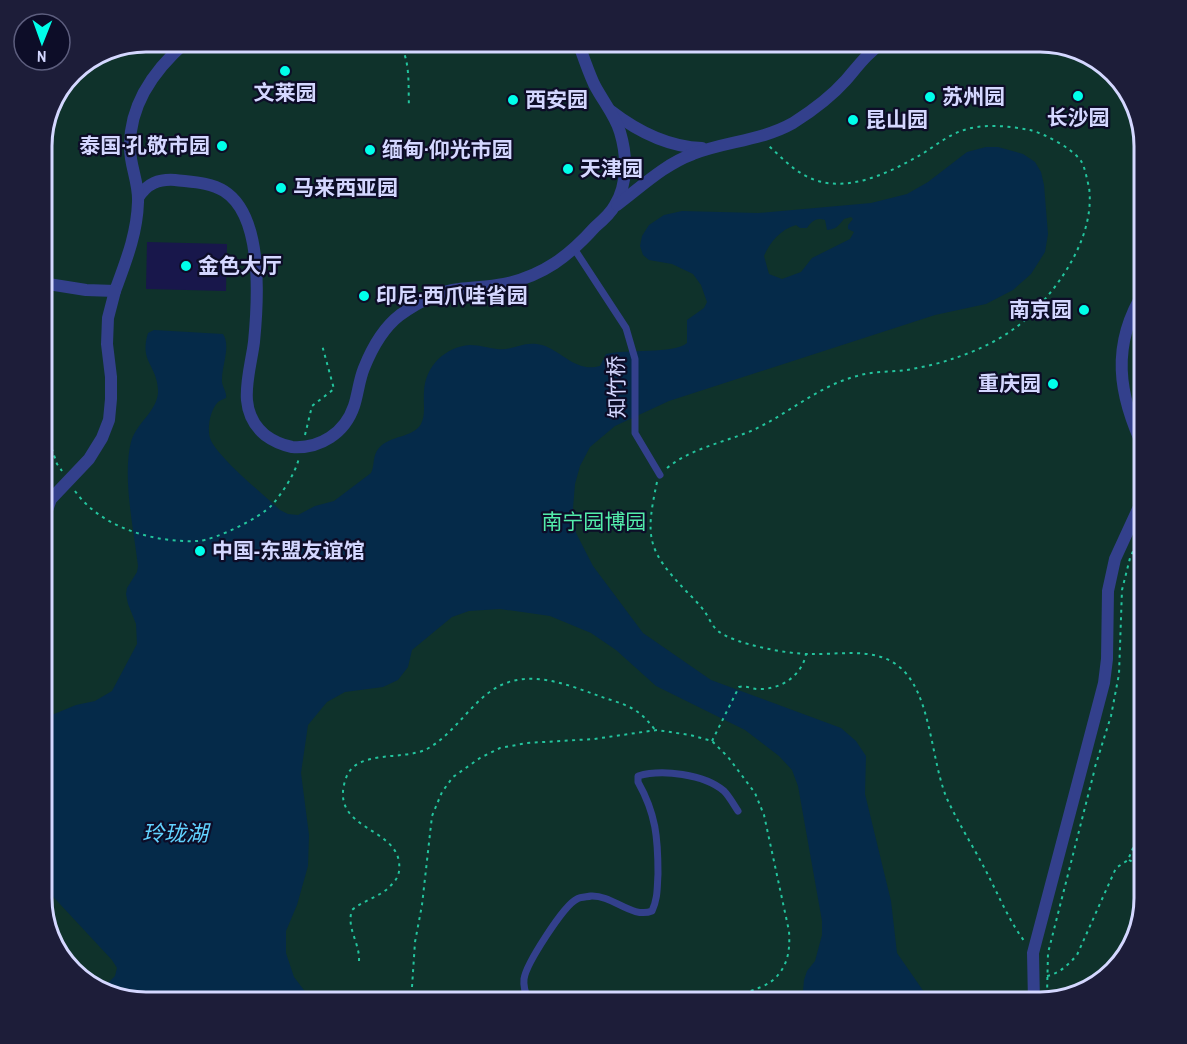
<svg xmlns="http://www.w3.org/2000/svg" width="1187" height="1044" viewBox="0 0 1187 1044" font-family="'Archivo Narrow','Noto Sans SC',sans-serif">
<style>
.green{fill:#0f322b}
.water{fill:#052a49;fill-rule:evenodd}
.building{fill:#18174b}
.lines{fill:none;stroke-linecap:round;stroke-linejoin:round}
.path{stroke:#23c49d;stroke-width:2;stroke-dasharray:3 4.5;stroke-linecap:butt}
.service{stroke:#33408c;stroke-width:7}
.minor{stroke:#33408c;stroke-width:12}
.poi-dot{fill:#00ffea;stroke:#0d0d28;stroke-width:2}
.labels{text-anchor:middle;stroke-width:4.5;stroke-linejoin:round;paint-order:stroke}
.poi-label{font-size:21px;font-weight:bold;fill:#d4d7ff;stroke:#0d0d28;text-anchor:start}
.street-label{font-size:21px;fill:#d4d7ff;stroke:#0d0d28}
.park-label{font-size:21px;fill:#53ecaa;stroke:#0d0d28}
.water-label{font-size:22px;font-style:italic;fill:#62d3ff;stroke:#0d0d28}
.rim{fill:none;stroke:#d4d7ff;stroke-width:3}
</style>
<rect width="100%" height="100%" fill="#0d0d28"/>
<polygon class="green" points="146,42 1041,42 1080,50 1114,72 1137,106 1145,146 1145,904 1115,971 1081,994 1041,1002 146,1002 107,994 73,972 42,904 42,139 53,101 77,68"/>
<path class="water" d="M986 147H998L1023 154 1035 162 1041 172 1044 185 1048 234 1045 252 1031 274 1013 290 986 304 935 315 669 401 615 426 590 447 580 466 575 484 573 508 576 533 593 566 643 633 711 680 841 728 856 741 866 756 865 794 891 901 897 953 931 1002H802L804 980 807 971 815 961 822 935V921L798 786 792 770 779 756 745 730 656 686 616 650 591 633 550 616 500 609 469 611 452 617 412 650 408 667 398 680 383 687 345 692 327 702 308 725 301 773 309 835 308 866 297 905 286 931V953L294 977 313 1002H290L284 999V1002C245 1002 130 1009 101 990L115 976 117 968 112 960 45 888 42 883V719L76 705 95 701 112 691 137 644 136 624 128 604 126 594 127 588 137 572 138 566C134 530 122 477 131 442 136 423 159 410 158 390 157 365 139 362 148 333L154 330 223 334C231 346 222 365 222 379 221 386 227 391 226 398 224 399 220 400 218 402 210 410 207 428 210 438 215 455 265 496 280 510L288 514 298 515 315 506 334 501 371 473C375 465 372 456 379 448 390 435 413 438 421 424 426 414 423 403 424 392 425 366 445 347 470 345 480 345 488 348 497 349 515 351 522 340 542 345 562 351 576 373 600 366L606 354C626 349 674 354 687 343V320L704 308 707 302 701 285 693 274 672 264 649 260 643 255 640 246 642 236 649 225 664 215 682 211 758 213 871 203 907 194 928 182 967 152ZM851 217 853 219 848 225V229L854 232 850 239 812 258 801 272 782 279 769 274 764 256C770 242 781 229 796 225L800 228H807C812 221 816 217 825 220L827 230C837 229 838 226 844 219Z"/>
<polygon class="building" points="147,242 227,244 226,291 146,289"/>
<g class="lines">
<g class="path">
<polyline points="333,42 335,54"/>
<path d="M398 42C411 58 408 87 409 107"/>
<polyline points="42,420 57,464 62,471"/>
<polyline points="305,435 312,406 334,389 322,345"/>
<path d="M667 468C692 448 722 443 751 431 787 415 818 386 857 376 873 371 891 372 907 370 922 367 938 364 952 359 981 350 1015 333 1035 310 1065 279 1095 232 1089 187 1087 180 1085 167 1081 161 1072 148 1045 134 1030 130 1009 126 982 123 961 131 947 136 935 146 922 154 889 173 842 197 804 175 791 168 780 156 769 146"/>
<path d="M657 482C645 538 647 550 687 592 693 598 700 605 705 612 709 618 712 626 718 631 734 644 787 654 809 654 837 655 873 647 897 665 933 691 930 765 949 803 960 826 974 848 986 871 998 894 1009 921 1025 942"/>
<path d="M75 491C101 528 155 543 198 541 215 540 260 518 272 505 283 492 295 474 299 458"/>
<path d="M712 741 739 687C746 685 751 689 758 689 780 690 802 676 806 654"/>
<polyline points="1095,767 1111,716 1119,674 1122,590 1130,558 1145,525"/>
<polyline points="1129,860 1145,869"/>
<path d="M359 961C360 943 346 928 352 910 365 899 382 897 393 883 399 877 400 870 399 862 394 826 328 829 346 778 356 749 403 761 427 749 454 734 469 705 494 689 527 668 566 684 599 696 610 700 623 703 633 709 642 714 649 722 656 731"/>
<path d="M1047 976C1060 973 1068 965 1077 955L1116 868 1128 860 1145 819"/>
<polyline points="1047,995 1048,953 1094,772"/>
<path d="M411 1002 415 942 422 905 432 816 442 792 453 777 480 758 500 748 527 743 594 739 657 730 690 735 712 741 728 757 755 793 764 815 789 931C790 947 789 962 778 975 762 996 706 999 680 1002"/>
</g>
<g class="service">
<polyline points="575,250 626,328 635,359 635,433 660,475"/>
<path d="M529 1002C526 994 523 988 524 979 526 964 564 905 577 899 581 897 587 897 591 896 613 895 632 919 652 911 658 898 657 888 658 874 658 838 656 814 638 782V776C662 769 704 774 724 791 729 796 734 805 738 811"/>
</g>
<g class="minor">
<polyline points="970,42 1006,42"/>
<path d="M611 111C637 131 669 147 702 148"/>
<path d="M138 198C147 183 159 179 175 180 191 182 210 182 224 191 264 216 258 301 254 342 250 374 235 410 265 435 273 441 282 445 292 447 320 449 345 433 354 406 358 394 359 380 364 368 372 348 383 328 400 315 417 303 438 291 459 289 474 287 489 287 504 284 543 276 569 256 595 227 602 221 611 213 615 205 628 184 627 155 620 132 615 115 602 100 594 84 588 71 583 56 578 42"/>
<path d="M617 205C641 187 665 164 693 154 726 141 761 141 793 123 812 111 830 98 846 80 858 66 868 52 884 42"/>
<path d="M42 283 86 290 115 291C126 261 137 234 138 202 139 183 130 166 130 148 129 105 155 69 186 42"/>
<path d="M1145 451C1118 395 1110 345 1145 290"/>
<polyline points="42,524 51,499 89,459 102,438 109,420 111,399 111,377 107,344 108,318 115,291"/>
<polyline points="1034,1002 1033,953 1104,683 1107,659 1108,591 1115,559 1138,509 1145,501"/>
</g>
</g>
<g class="poi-dot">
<circle cx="285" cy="71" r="6"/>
<circle cx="1078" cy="96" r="6"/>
<circle cx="930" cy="97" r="6"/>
<circle cx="513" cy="100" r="6"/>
<circle cx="853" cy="120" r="6"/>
<circle cx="222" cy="146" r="6"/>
<circle cx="370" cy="150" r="6"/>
<circle cx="568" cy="169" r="6"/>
<circle cx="281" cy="188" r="6"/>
<circle cx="186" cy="266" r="6"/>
<circle cx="364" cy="296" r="6"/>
<circle cx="1084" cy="310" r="6"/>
<circle cx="1053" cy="384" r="6"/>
<circle cx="200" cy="551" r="6"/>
</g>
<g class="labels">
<g class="poi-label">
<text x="285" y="100" text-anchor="middle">文莱园</text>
<text x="942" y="104">苏州园</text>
<text x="525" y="107">西安园</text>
<text x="1078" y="125" text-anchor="middle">长沙园</text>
<text x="865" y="127">昆山园</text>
<text x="210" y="153" text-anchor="end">泰国·孔敬市园</text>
<text x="382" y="157">缅甸·仰光市园</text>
<text x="580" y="176">天津园</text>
<text x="293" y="195">马来西亚园</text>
<text x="198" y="273">金色大厅</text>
<text x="376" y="303">印尼·西爪哇省园</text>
<text x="1072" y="317" text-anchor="end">南京园</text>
<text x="1041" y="391" text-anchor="end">重庆园</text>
<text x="212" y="558">中国-东盟友谊馆</text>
</g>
<g class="street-label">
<text transform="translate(617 387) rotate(-91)" y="7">知竹桥</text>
</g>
<g class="park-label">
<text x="594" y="529">南宁园博园</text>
</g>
<g class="water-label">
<text x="175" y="841">玲珑湖</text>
</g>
</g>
<path d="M0 0H1187V1044H0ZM146 52H1040A94 94 0 0 1 1134 146V898A94 94 0 0 1 1040 992H146A94 94 0 0 1 52 898V146A94 94 0 0 1 146 52Z" fill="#1d1d39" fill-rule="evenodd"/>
<path class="rim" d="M146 52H1040A94 94 0 0 1 1134 146V898A94 94 0 0 1 1040 992H146A94 94 0 0 1 52 898V146A94 94 0 0 1 146 52Z"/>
<g transform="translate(42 42) rotate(181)"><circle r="28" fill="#0d0d28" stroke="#5d5e7e" stroke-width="1.5"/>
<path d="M0-4.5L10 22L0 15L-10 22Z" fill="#00ffea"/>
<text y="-9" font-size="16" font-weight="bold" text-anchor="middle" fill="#d4d7ff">N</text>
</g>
</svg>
